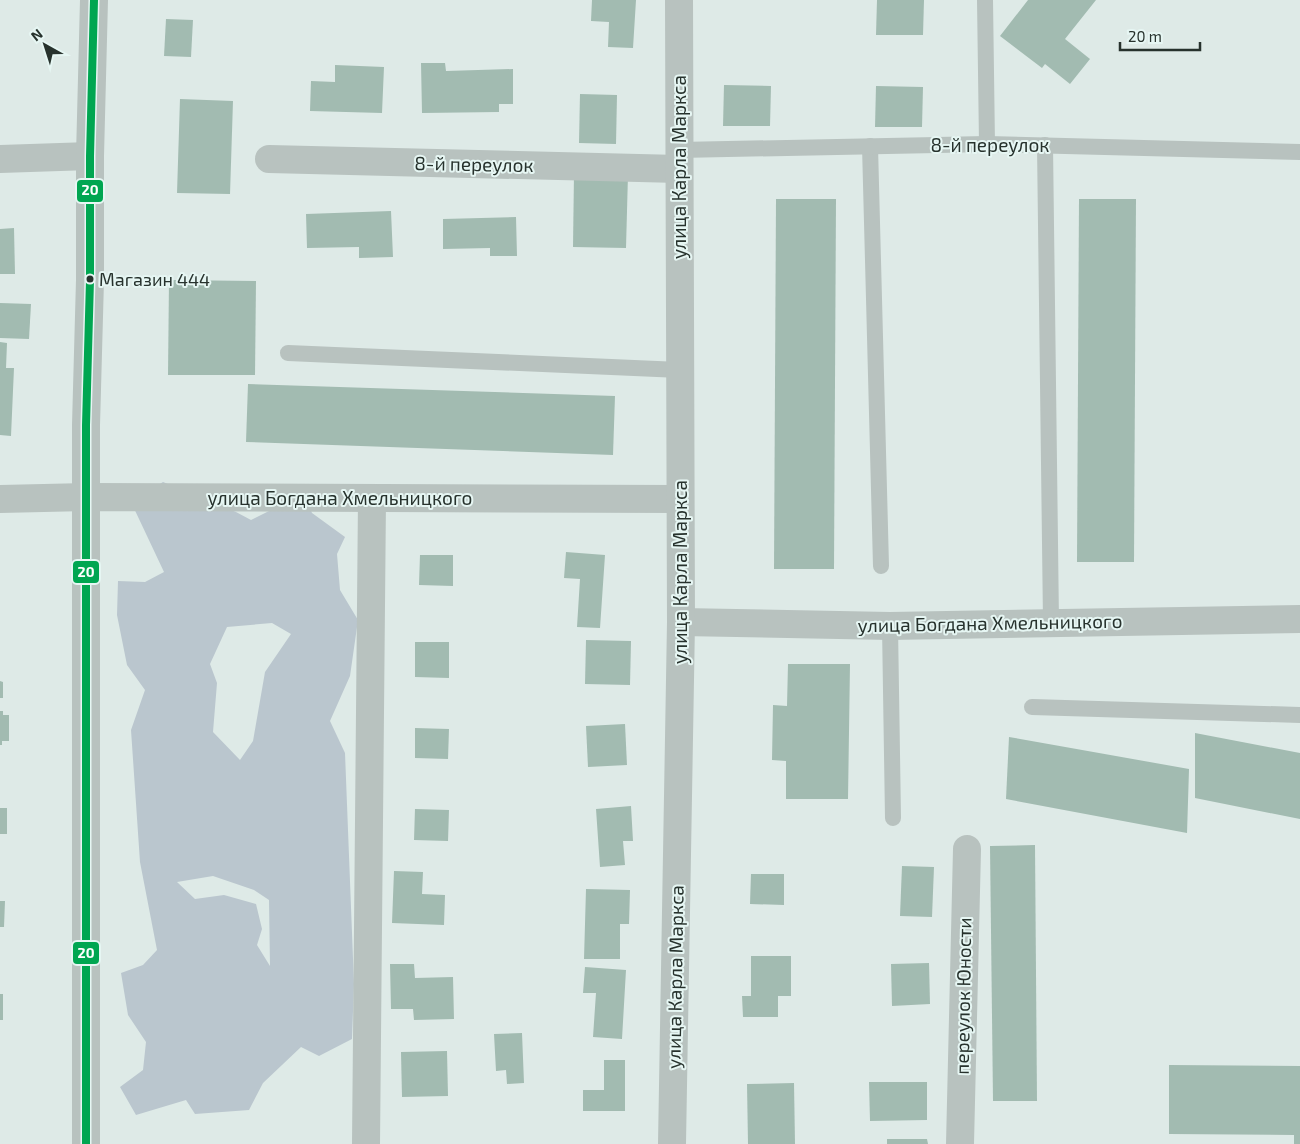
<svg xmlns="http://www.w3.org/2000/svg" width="1300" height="1144" viewBox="0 0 1300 1144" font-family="'Exo 2',sans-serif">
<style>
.green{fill:#bac6ce;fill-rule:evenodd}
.building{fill:#a2bbb1}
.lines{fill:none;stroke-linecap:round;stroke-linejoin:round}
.service{stroke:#b8c2bf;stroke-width:16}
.minor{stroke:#b8c2bf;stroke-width:28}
.tertiary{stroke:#b8c2bf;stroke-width:28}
.bus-1-casing{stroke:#e6f6f3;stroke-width:11}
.bus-1{stroke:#00a651;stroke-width:8}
.bus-dot{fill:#27322d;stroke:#e6f6f3;stroke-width:2}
.labels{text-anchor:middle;stroke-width:4;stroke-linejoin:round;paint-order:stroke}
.bus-label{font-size:18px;fill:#27322d;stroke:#e6f6f3;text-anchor:start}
.street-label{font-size:19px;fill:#27322d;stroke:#e6f6f3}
.line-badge{stroke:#e6f6f3;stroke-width:2}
.badge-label{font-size:14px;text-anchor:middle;font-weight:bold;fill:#fff}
</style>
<rect width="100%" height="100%" fill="#deeae7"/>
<path class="green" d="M163 482 236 512 251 520 291 500 307 502 312 513 345 537 337 554 340 590 358 620 350 676 330 721 345 753 354 984 352 1039 319 1056 301 1047 263 1083 249 1110 195 1114 186 1100 136 1115 120 1087 143 1070 146 1042 128 1015 121 973 143 965 157 950 140 862 131 730 145 690 127 665 117 615 118 581 145 582 164 572 131 502ZM272 623 291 634 265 672 253 741 240 760 213 732 217 683 210 664 227 627ZM213 876 254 890 269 900 270 966 257 945 262 929 256 904 224 895 195 899 177 882Z"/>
<g class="building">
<polygon points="592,0 636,0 633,48 608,47 609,22 591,21"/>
<polygon points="877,0 924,0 923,35 876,35"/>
<polygon points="1028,0 1096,0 1065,39 1090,59 1070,84 1045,64 1042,68 1000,36"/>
<polygon points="166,19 193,20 191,57 164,56"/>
<polygon points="421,63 445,63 446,71 513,69 513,104 499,104 499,112 422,113"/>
<polygon points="335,65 384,67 382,113 310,111 311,81 335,82"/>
<polygon points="724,85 771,86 770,126 723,126"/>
<polygon points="876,86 923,87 922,127 875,127"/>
<polygon points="580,94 617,95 616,144 579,143"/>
<polygon points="180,99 233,101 230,194 177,193"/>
<polygon points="574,173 628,174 626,248 573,247"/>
<polygon points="776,199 836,199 834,569 774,569"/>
<polygon points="1079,199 1136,199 1134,562 1077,562"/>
<polygon points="391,211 393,257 359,258 359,247 307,248 306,214"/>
<polygon points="516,217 517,256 490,256 490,248 443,249 443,219"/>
<polygon points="14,228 15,274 0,274 0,229"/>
<polygon points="169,280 256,281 255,375 168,375"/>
<polygon points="0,303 31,304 29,339 0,338"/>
<polygon points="0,342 7,343 6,368 14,368 11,436 0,435"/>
<polygon points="248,384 615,396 613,455 246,442"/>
<polygon points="566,552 605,555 600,628 577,627 580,579 564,578"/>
<polygon points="420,555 453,555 453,586 419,585"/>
<polygon points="586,640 631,641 630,685 585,684"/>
<polygon points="415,642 449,642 449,678 415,677"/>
<polygon points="788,664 850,664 848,799 786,799 786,761 772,760 773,705 787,706"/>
<polygon points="0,681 3,682 3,698 0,698"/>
<polygon points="0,711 3,711 3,715 9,715 9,741 2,741 2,745 0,745"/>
<polygon points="625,724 627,765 588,767 586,726"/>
<polygon points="415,728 449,729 448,759 415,758"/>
<polygon points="1195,733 1300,753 1300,819 1195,798"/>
<polygon points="1009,737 1189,769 1187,833 1006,799"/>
<polygon points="631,806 633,841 623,841 625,865 600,867 596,809"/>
<rect x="0" y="808" width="7" height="26"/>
<polygon points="415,809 449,810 448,841 414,840"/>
<polygon points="1035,845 1037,1101 993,1101 990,846"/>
<polygon points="902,866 934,867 932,917 900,916"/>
<polygon points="394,871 423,872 422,894 445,895 444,925 392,923"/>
<polygon points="751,874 784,874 784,905 750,904"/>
<polygon points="586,889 630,890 629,924 620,924 620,959 584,959"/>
<polygon points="0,901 5,901 4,927 0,927"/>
<polygon points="751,956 791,956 791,996 778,996 778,1017 743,1017 742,996 751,996"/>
<polygon points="929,963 930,1004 892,1006 891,964"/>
<polygon points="390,964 414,964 415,978 453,977 454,1019 414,1020 413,1009 391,1009"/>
<polygon points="585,967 626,970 622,1039 593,1037 596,993 583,993"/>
<rect x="0" y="994" width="3" height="26"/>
<polygon points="522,1033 524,1083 507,1084 506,1070 496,1071 494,1034"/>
<polygon points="447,1051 448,1096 402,1097 401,1052"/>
<polygon points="604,1060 625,1060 625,1111 583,1111 583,1090 604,1090"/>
<polygon points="1169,1065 1300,1066 1300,1144 1294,1144 1294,1135 1169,1134"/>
<polygon points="869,1082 927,1082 927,1120 870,1121"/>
<polygon points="794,1083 795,1144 748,1144 747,1084"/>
<polygon points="887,1139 927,1139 928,1144 887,1144"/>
</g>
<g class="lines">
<g class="service">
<polyline points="985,0 987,144"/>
<polyline points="1045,145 1051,622"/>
<polyline points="870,146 881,566"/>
<polyline points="679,150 987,144 1300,152"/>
<polyline points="288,353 680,370"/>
<polyline points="890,626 893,818"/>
<polyline points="1032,707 1300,715"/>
</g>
<g class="minor">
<polyline points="0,159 90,156"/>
<polyline points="269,159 679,169"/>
<polyline points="0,499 87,497 680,499"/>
<polyline points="681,622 890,626 1300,619"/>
<polyline points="366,1144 372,498"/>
<polyline points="672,1144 681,622 679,0"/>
<polyline points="960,1144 967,849"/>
</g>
<polyline class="tertiary" points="86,1144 86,425 90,280 90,156 94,0"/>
<defs>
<polyline id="bus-1" points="86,1144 86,425 90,280 90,156 94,0"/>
</defs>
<use href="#bus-1" class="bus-1-casing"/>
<use href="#bus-1" class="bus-1"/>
</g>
<circle class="bus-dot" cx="90" cy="279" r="4.5"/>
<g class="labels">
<g class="bus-label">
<text x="99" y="286">Магазин 444</text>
</g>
<g class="street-label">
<text x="990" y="152">8-й переулок</text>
<text transform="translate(474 164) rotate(1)" y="7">8-й переулок</text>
<text transform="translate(679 167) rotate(-90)" y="7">улица Карла Маркса</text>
<text x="340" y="505">улица Богдана Хмельницкого</text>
<text transform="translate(680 572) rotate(-90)" y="7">улица Карла Маркса</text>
<text transform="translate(990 623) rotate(-1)" y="7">улица Богдана Хмельницкого</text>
<text transform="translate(675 977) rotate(-89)" y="7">улица Карла Маркса</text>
<text transform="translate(963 996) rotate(-89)" y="7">переулок Юности</text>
</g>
</g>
<g class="line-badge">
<rect x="76" y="179" width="28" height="24" rx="5" fill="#00a651"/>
<rect x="72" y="560" width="28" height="24" rx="5" fill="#00a651"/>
<rect x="72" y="941" width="28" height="24" rx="5" fill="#00a651"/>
</g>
<g class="badge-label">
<text x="90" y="195">20</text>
<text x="86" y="577">20</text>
<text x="86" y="958">20</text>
</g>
<g transform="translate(45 45) rotate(321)" stroke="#e6f6f3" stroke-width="4" paint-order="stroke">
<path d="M0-4L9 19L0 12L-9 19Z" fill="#27322d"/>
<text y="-8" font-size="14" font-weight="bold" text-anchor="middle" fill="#27322d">N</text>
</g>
<path d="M1120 42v8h80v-8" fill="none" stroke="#27322d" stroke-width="2.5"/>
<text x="1128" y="42" font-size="15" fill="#27322d" stroke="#e6f6f3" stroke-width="4" paint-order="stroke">20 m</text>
</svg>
